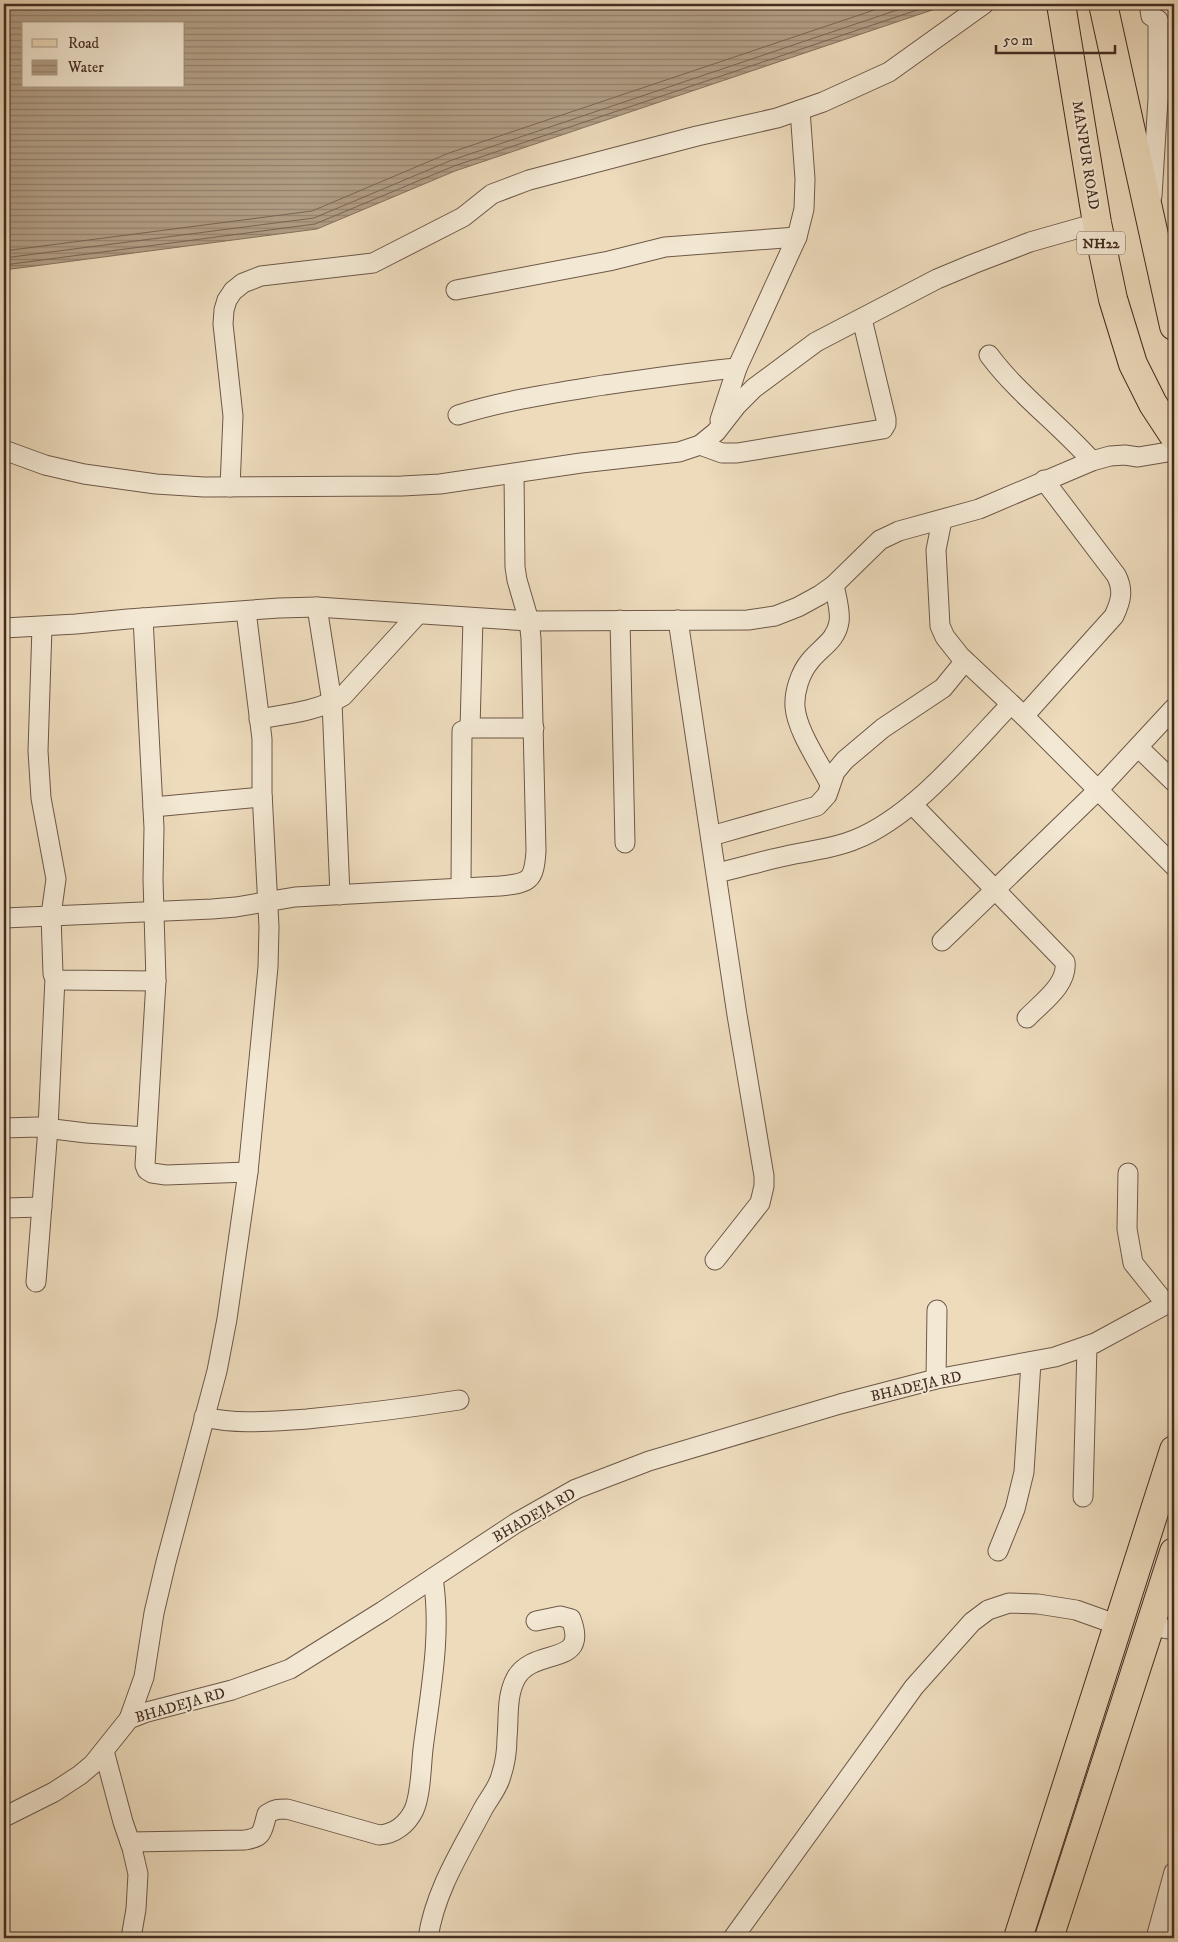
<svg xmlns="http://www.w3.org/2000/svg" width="1178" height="1942" viewBox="0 0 1178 1942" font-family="'IM FELL DW Pica',serif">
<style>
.water{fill:url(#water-rules);stroke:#86725f;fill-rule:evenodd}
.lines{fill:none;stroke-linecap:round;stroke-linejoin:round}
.shore{stroke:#7b6655;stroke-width:1}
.minor-casing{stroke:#6e5848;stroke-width:21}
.primary-casing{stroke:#432c22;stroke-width:30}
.minor{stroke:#f3e8d3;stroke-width:19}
.primary{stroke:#eddbbc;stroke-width:28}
.labels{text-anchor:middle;stroke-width:4;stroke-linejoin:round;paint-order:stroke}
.shield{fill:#f3e8d3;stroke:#786457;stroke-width:1}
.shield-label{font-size:14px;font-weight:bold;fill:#432c22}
.street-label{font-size:15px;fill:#432c22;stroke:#f3e8d3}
</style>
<defs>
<pattern id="water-rules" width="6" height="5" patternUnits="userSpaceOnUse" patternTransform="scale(1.25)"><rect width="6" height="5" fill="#b3a088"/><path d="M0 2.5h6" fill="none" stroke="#93836f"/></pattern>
</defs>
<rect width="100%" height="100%" fill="#eddbbc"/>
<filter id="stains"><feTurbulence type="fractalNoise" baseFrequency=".004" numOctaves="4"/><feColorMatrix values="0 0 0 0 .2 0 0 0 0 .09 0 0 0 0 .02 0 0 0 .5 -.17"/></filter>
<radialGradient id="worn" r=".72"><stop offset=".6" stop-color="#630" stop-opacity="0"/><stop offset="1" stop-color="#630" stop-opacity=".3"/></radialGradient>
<path class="water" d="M4 4H950L455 171 317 229 4 270ZM24 24H184V86H24Z"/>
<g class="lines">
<g class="shore">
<polyline points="4,251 312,211 449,153 892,4"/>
<polyline points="4,258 314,218 452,160 915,4"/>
<polyline points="4,265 315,224 454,166 935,4"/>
</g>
<defs>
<g id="minor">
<polyline points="1149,4 1151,16 1158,20"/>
<polyline points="1152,196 1158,99 1158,20"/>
<polyline points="456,290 609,261 665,247 797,237"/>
<path d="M989 355C1018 394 1059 424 1092 461"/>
<path d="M458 415C506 400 555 393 604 385 649 379 693 372 737 368"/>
<polyline points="720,420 737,368 797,237 804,209 805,179 800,110"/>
<polyline points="700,445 722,453 737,453 883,429 886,424 886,419 862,319"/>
<polyline points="4,450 45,465 84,474 156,484 204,487 402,486 440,484 581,463 679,452 700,445 716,432 737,405 754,388 816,342 937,279 973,264 1030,242 1097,223"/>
<polyline points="230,487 233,416 223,324 224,310 227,300 233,291 243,283 261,276 373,263 463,217 492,194 529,180 697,136 777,118 823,102 889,72 984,4"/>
<polyline points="942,520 936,550 940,626 945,637 960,656 1024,716 1174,866"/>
<polyline points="317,607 332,702 340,895"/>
<polyline points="143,618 154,828 153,879 156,981 145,1165 147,1170 152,1173 166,1175 248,1172"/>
<polyline points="620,620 625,843"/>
<polyline points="678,620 737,1015 764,1176 764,1186 760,1203 715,1260"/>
<polyline points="42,627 38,751 41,798 56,879 51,915 53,974 55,978 60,980 156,981"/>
<polyline points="4,628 76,624 128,619 279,608 317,607 529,621 748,620 775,616 798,607 820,595 834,585 880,540 899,531 979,509 1092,461 1110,456 1125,455 1138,457 1174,451"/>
<path d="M1024 716 1114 616C1121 601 1124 590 1116 575L1044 480"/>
<path d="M259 719C288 714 318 711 343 696L418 614"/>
<polyline points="470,728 473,618"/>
<polyline points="1138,747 1174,782"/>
<path d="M830 784C819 762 797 731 795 707 794 692 800 673 810 661 821 647 836 641 839 622 841 611 836 596 834 585"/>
<path d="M912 804 1065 962C1068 985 1041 1003 1027 1018"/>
<polyline points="153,807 262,797"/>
<polyline points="711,836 817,806 827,795 835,772 845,760 883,728 943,688 965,661"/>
<path d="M717 873C743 867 769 859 795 854 814 850 835 848 854 840 913 817 967 750 1011 704"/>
<polyline points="461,888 462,731 470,728 534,728"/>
<path d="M4 918 212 909 236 907 295 897 500 886C530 883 534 881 536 851L531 638 529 621 517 580 515 567 514 474"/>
<polyline points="942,941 1098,790 1174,708"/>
<polyline points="4,1128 37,1127 86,1133 146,1137"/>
<polyline points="1128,1173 1127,1229 1133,1263 1166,1304"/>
<polyline points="4,1208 42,1207"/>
<polyline points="36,1282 48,1128 55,978"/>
<polyline points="936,1379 937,1310"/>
<path d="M204 1417C239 1425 272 1421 307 1419 358 1414 408 1408 459 1400"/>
<polyline points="1083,1497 1087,1346"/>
<polyline points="998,1551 1015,1509 1024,1472 1031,1362"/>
<polyline points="1150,1626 1174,1630"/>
<polyline points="129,1719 144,1677 154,1613 166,1562 217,1371 227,1319 248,1172 268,967 269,927 262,792 262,739 246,611"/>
<polyline points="104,1751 123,1822 132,1848 138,1874 136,1909 131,1938"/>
<polyline points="4,1817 54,1792 80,1775 93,1764 129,1719 147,1712 232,1690 290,1669 383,1611 516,1523 576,1489 649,1461 840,1404 936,1379 1055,1357 1095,1343 1174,1300"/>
<path d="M130 1842 245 1840C264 1837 262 1831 267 1814 274 1809 279 1809 287 1809L379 1835C395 1834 407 1824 414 1810 421 1794 421 1767 423 1749 430 1693 442 1635 433 1578"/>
<polyline points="1157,1935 1174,1937"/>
<path d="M428 1938C435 1891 461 1851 483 1809 489 1798 498 1788 501 1776 505 1764 507 1751 507 1738 509 1719 506 1696 516 1678 534 1646 590 1668 571 1619L560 1616 536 1621"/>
<polyline points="733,1938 914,1687 972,1622 988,1610 1009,1603 1038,1604 1076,1610 1118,1625"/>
<polyline points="1156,1938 1174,1872"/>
</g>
<g id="primary">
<polyline points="1061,4 1097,223 1113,299 1133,364 1153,404 1174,436"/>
<polyline points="1103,4 1174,326"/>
<polyline points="1018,1938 1174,1450"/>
<polyline points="1049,1938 1174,1552"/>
</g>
</defs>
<use href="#minor" class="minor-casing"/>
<use href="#primary" class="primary-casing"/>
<use href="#minor" class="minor"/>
<use href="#primary" class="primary"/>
</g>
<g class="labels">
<rect class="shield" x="1077" y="231.5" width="48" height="23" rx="4"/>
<g class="shield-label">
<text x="1101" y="248">NH22</text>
</g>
<g class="street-label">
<text transform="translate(1086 155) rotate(81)" y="5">MANPUR ROAD</text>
<text transform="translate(916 1386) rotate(-13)" y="5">BHADEJA RD</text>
<text transform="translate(534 1515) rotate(-30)" y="5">BHADEJA RD</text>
<text transform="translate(180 1705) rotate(-16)" y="5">BHADEJA RD</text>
</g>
</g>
<rect width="1178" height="1942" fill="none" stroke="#eddbbc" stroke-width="20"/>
<rect x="5" y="5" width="1168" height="1932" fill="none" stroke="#432c22" stroke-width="2.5"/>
<rect x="10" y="10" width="1158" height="1922" fill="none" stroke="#432c22"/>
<rect x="22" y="22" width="162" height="65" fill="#f3e8d3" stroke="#ad9d8c"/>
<rect x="32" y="39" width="25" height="8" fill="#eddbbc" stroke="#ad9d8c"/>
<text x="68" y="48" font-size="15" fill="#432c22">Road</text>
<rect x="32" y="60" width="25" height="15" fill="url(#water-rules)" stroke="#ad9d8c"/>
<text x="68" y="72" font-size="15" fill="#432c22">Water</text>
<path d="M996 45v8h119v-8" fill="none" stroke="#432c22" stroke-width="2.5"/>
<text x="1003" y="45" font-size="15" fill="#432c22" stroke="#f3e8d3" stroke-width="4" paint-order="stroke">50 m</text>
<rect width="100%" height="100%" filter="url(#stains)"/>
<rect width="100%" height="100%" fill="url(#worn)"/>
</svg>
